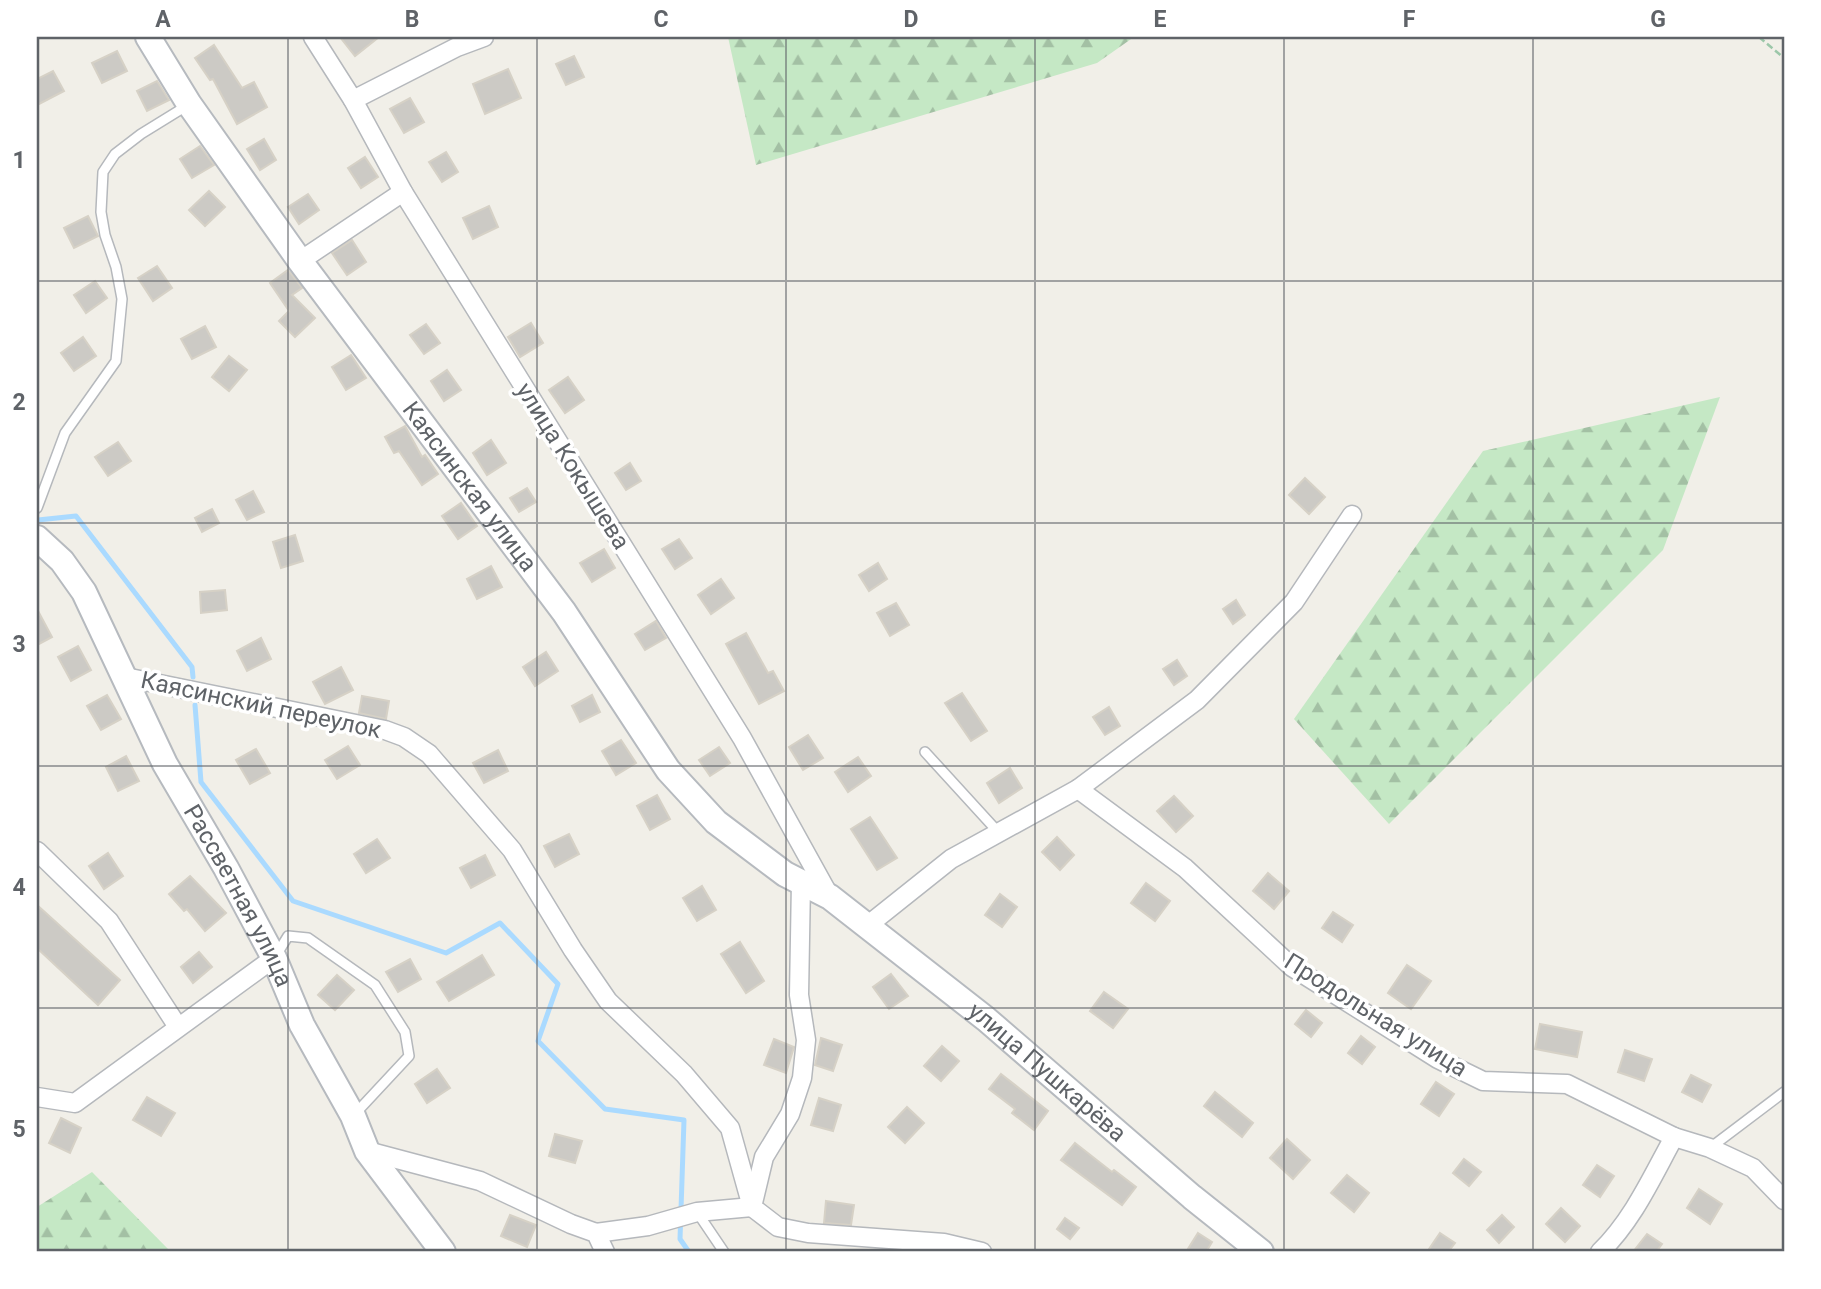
<svg xmlns="http://www.w3.org/2000/svg" width="1821" height="1289" viewBox="0 0 1821 1289" font-family="Roboto,sans-serif">
<style>
.forest{fill:url(#forest-firs)}
.lines{fill:none;stroke-linecap:round;stroke-linejoin:round}
.stream{stroke:#aadaff;stroke-width:5}
.building{fill:#cccac5;stroke:#d6d1c6;stroke-width:2}
.lane-casing{stroke:#b5b8bc;stroke-width:12}
.street-casing{stroke:#b5b8bc;stroke-width:21}
.secondary-casing{stroke:#b6babf;stroke-width:28}
.path{stroke:#9cc7a9;stroke-width:2.5;stroke-dasharray:7 3.5;stroke-linecap:butt}
.lane{stroke:#fff;stroke-width:9}
.street{stroke:#fff;stroke-width:18}
.secondary{stroke:#fff;stroke-width:24}
.grid{fill:none;stroke:#5f6368;stroke-width:2;stroke-opacity:0.55}
.labels{text-anchor:middle;stroke-width:7;stroke-linejoin:round;paint-order:stroke}
.street-label{font-size:24px;fill:#5f6368;stroke:#fff}
.neatline{fill:none;stroke:#5f6368;stroke-width:2.5}
.grid-label{font-size:23px;text-anchor:middle;font-weight:bold;fill:#5f6368}
</style>
<defs>
<pattern id="forest-firs" width="22" height="20" patternUnits="userSpaceOnUse" patternTransform="scale(1.75)"><rect width="22" height="20" fill="#c5e8c5"/><path d="M5 1l3.5 6h-7zM16 11l3.5 6h-7z" fill="#a3c0a4"/></pattern>
</defs>
<rect width="100%" height="100%" fill="#f1efe8"/>
<g class="forest">
<polygon points="728,37 1134,37 1097,63 756,165"/>
<polygon points="1720,397 1663,550 1389,824 1294,719 1483,451"/>
<polygon points="92,1172 171,1252 37,1252 37,1207"/>
</g>
<g class="lines">
<g class="stream">
<polyline points="38,520 76,516 192,667 193,677"/>
<polyline points="195,705 201,782 293,901 446,953 500,923 558,984 538,1041 605,1109 684,1120 680,1239 689,1252"/>
</g>
</g>
<g class="building">
<polygon points="340,37 379,37 355,56"/>
<polygon points="214,45 242,88 254,82 267,107 237,124 213,79 210,80 195,58"/>
<polygon points="117,51 127,71 102,83 92,63"/>
<polygon points="574,56 584,77 566,85 556,64"/>
<polygon points="508,69 521,98 485,114 473,84"/>
<polygon points="53,71 64,91 37,105 37,79"/>
<polygon points="157,81 169,100 147,111 137,91"/>
<polygon points="410,98 424,122 404,133 390,109"/>
<polygon points="264,139 276,160 260,170 247,149"/>
<polygon points="200,146 214,165 192,178 180,159"/>
<polygon points="446,152 458,172 442,182 429,162"/>
<polygon points="365,157 378,177 361,188 348,168"/>
<polygon points="209,191 225,207 205,226 189,210"/>
<polygon points="308,194 319,210 299,224 288,207"/>
<polygon points="489,206 498,227 473,239 463,218"/>
<polygon points="88,216 98,236 74,248 64,228"/>
<polygon points="352,240 366,262 347,275 332,253"/>
<polygon points="157,266 172,288 153,301 138,278"/>
<polygon points="288,270 302,288 292,295 315,318 295,337 279,321 289,311 270,283"/>
<polygon points="95,281 107,298 86,313 74,295"/>
<polygon points="531,323 543,343 520,357 508,337"/>
<polygon points="426,324 440,343 424,354 410,335"/>
<polygon points="205,326 216,347 192,359 181,339"/>
<polygon points="83,337 96,356 74,371 61,353"/>
<polygon points="351,355 366,378 346,390 332,367"/>
<polygon points="229,356 247,370 229,391 212,377"/>
<polygon points="447,370 461,390 444,401 431,381"/>
<polygon points="568,377 584,400 565,413 549,390"/>
<polygon points="405,426 422,457 425,455 438,474 422,485 399,451 394,453 385,437"/>
<polygon points="491,440 506,463 487,475 473,453"/>
<polygon points="118,442 131,461 108,476 95,457"/>
<polygon points="630,463 641,481 626,490 615,473"/>
<polygon points="1305,478 1325,497 1309,514 1289,495"/>
<polygon points="527,488 536,502 519,512 510,498"/>
<polygon points="253,491 264,512 247,520 236,500"/>
<polygon points="461,503 477,526 458,539 442,516"/>
<polygon points="212,509 219,523 202,532 195,518"/>
<polygon points="295,535 303,561 281,568 273,542"/>
<polygon points="679,539 692,558 675,569 662,549"/>
<polygon points="604,549 615,568 592,582 580,563"/>
<polygon points="878,563 887,579 869,591 859,575"/>
<polygon points="491,566 502,587 477,599 467,579"/>
<polygon points="721,579 734,598 711,614 698,595"/>
<polygon points="225,590 227,610 201,613 200,592"/>
<polygon points="1236,600 1245,615 1233,624 1223,609"/>
<polygon points="896,603 909,625 890,636 877,613"/>
<polygon points="37,609 52,637 37,645"/>
<polygon points="656,621 666,638 645,650 635,634"/>
<polygon points="746,633 768,673 773,671 784,691 759,704 726,644"/>
<polygon points="261,638 271,659 247,671 237,651"/>
<polygon points="78,646 91,670 71,681 58,657"/>
<polygon points="546,652 558,671 535,686 523,667"/>
<polygon points="1177,660 1187,676 1174,685 1163,669"/>
<polygon points="341,667 353,690 325,704 313,682"/>
<polygon points="962,693 987,731 971,741 945,703"/>
<polygon points="107,695 121,719 101,730 87,706"/>
<polygon points="592,695 600,712 580,722 572,706"/>
<polygon points="362,696 389,701 386,719 359,713"/>
<polygon points="1109,707 1120,726 1105,735 1093,717"/>
<polygon points="808,735 823,758 803,770 789,747"/>
<polygon points="621,740 636,763 616,775 602,751"/>
<polygon points="348,746 360,765 337,779 325,760"/>
<polygon points="719,747 730,763 710,776 699,760"/>
<polygon points="256,749 270,773 250,784 236,760"/>
<polygon points="498,750 508,771 484,783 473,763"/>
<polygon points="126,756 139,781 118,791 106,767"/>
<polygon points="858,757 871,776 848,792 835,772"/>
<polygon points="1010,768 1022,788 999,803 987,783"/>
<polygon points="657,795 670,819 650,830 637,806"/>
<polygon points="1174,796 1193,816 1176,832 1157,811"/>
<polygon points="870,817 897,858 877,870 851,829"/>
<polygon points="569,834 579,854 555,867 544,846"/>
<polygon points="1057,837 1074,855 1060,870 1042,852"/>
<polygon points="377,839 390,858 366,873 354,854"/>
<polygon points="108,853 123,876 104,889 89,866"/>
<polygon points="485,855 495,875 471,888 460,868"/>
<polygon points="1268,873 1289,891 1274,909 1253,891"/>
<polygon points="190,876 226,913 205,931 187,909 184,911 169,894"/>
<polygon points="1146,883 1170,901 1155,921 1131,903"/>
<polygon points="702,886 716,910 697,921 683,898"/>
<polygon points="1000,894 1017,907 1002,927 985,915"/>
<polygon points="37,905 120,980 98,1005 37,948"/>
<polygon points="1333,912 1353,925 1342,942 1322,928"/>
<polygon points="740,942 764,981 746,993 721,954"/>
<polygon points="199,952 212,967 193,983 181,967"/>
<polygon points="482,955 494,975 449,1001 437,982"/>
<polygon points="410,959 421,979 398,992 386,972"/>
<polygon points="1407,965 1431,981 1411,1009 1388,993"/>
<polygon points="891,974 908,996 889,1009 873,987"/>
<polygon points="337,975 354,990 335,1010 318,995"/>
<polygon points="1104,992 1128,1009 1113,1028 1090,1011"/>
<polygon points="1306,1010 1322,1023 1311,1037 1295,1024"/>
<polygon points="1540,1024 1582,1032 1577,1057 1535,1049"/>
<polygon points="1361,1036 1375,1047 1362,1064 1348,1053"/>
<polygon points="821,1038 842,1045 833,1071 815,1065"/>
<polygon points="774,1039 794,1047 786,1073 764,1065"/>
<polygon points="942,1046 959,1061 941,1081 924,1066"/>
<polygon points="1625,1050 1652,1059 1644,1081 1618,1072"/>
<polygon points="437,1069 450,1088 427,1103 415,1084"/>
<polygon points="1001,1074 1048,1111 1034,1130 1012,1113 1015,1109 989,1089"/>
<polygon points="1691,1075 1711,1085 1702,1102 1682,1092"/>
<polygon points="1436,1082 1454,1094 1439,1116 1421,1104"/>
<polygon points="1215,1092 1253,1123 1242,1137 1204,1106"/>
<polygon points="147,1097 175,1113 161,1136 133,1120"/>
<polygon points="819,1098 841,1105 833,1131 811,1125"/>
<polygon points="907,1107 924,1123 905,1143 888,1127"/>
<polygon points="61,1118 81,1128 70,1153 49,1143"/>
<polygon points="555,1134 582,1141 575,1163 549,1156"/>
<polygon points="1287,1139 1310,1160 1293,1179 1270,1158"/>
<polygon points="1075,1143 1112,1172 1114,1170 1136,1187 1122,1205 1061,1160"/>
<polygon points="1464,1159 1481,1172 1469,1186 1453,1173"/>
<polygon points="1597,1165 1614,1176 1600,1197 1583,1185"/>
<polygon points="1347,1175 1369,1193 1354,1212 1331,1193"/>
<polygon points="1699,1189 1722,1204 1710,1224 1687,1208"/>
<polygon points="826,1201 854,1205 851,1225 824,1223"/>
<polygon points="1561,1208 1580,1226 1565,1242 1546,1224"/>
<polygon points="510,1215 536,1225 527,1247 501,1236"/>
<polygon points="1502,1215 1514,1227 1499,1243 1487,1230"/>
<polygon points="1065,1218 1079,1228 1070,1239 1057,1229"/>
<polygon points="1198,1233 1212,1242 1206,1252 1186,1252"/>
<polygon points="1440,1233 1455,1243 1448,1252 1427,1252"/>
<polygon points="1647,1234 1662,1244 1656,1252 1633,1252"/>
</g>
<g class="lines">
<defs>
<g id="lane">
<polyline points="37,508 65,433 116,361 122,299 116,267 105,235 101,212 103,172 115,154 141,134 188,105"/>
<polyline points="925,752 999,833"/>
<polyline points="277,954 288,936 308,938 375,985 405,1032 409,1056 354,1115"/>
<polyline points="1710,1148 1784,1092"/>
<polyline points="697,1212 724,1252"/>
</g>
<g id="street">
<polyline points="313,37 353,100 403,192 742,738 830,897"/>
<polyline points="353,100 457,47 484,37"/>
<polyline points="300,261 403,192"/>
<polyline points="125,677 385,730 404,737 429,754 512,850 573,950 608,1001 684,1074 730,1128 752,1207 778,1227 808,1233 944,1243 982,1252"/>
<polyline points="1078,789 1185,868 1292,967 1438,1059 1483,1081 1567,1084 1674,1137 1710,1148 1753,1168 1784,1200"/>
<polyline points="37,851 109,921 178,1027"/>
<polyline points="867,926 951,859 1078,789 1197,700 1294,602 1352,515"/>
<polyline points="37,1097 75,1103 274,958"/>
<polyline points="367,1151 480,1181 571,1224 596,1233 605,1252"/>
<polyline points="596,1233 648,1226 697,1212 752,1207 764,1157 790,1114 802,1078 806,1040 799,995 801,882"/>
<path d="M1600 1252C1633 1220 1652 1177 1674 1137"/>
</g>
<g id="secondary">
<path id="s1" d="M148 37 189 104 300 261 564 612 668 770 716 822 785 874 830 897 986 1019 1192 1197 1261 1252"/>
<path id="s2" d="M37 538 62 561 84 592 165 764 226 868 274 958 302 1025 353 1116 367 1151 443 1252"/>
</g>
</defs>
<use href="#lane" class="lane-casing"/>
<use href="#street" class="street-casing"/>
<use href="#secondary" class="secondary-casing"/>
<polyline class="path" points="1759,37 1784,58"/>
<use href="#lane" class="lane"/>
<use href="#street" class="street"/>
<use href="#secondary" class="secondary"/>
</g>
<path class="grid" d="M288 37V1252M537 37V1252M786 37V1252M1035 37V1252M1284 37V1252M1533 37V1252M37 281H1784M37 523H1784M37 766H1784M37 1008H1784"/>
<g class="labels">
<g class="street-label">
<text transform="translate(573 466) rotate(58)" y="8">улица Кокышева</text>
<text dy="8" stroke="none"><textPath href="#s1" startOffset="553">Каясинская улица</textPath></text>
<text transform="translate(261 705) rotate(12)" y="8">Каясинский переулок</text>
<text dy="8" stroke="none"><textPath href="#s2" startOffset="413">Рассветная улица</textPath></text>
<text transform="translate(1376 1015) rotate(32)" y="8">Продольная улица</text>
<text dy="8" stroke="none"><textPath href="#s1" startOffset="1386">улица Пушкарёва</textPath></text>
</g>
</g>
<rect width="1821" height="1289" fill="none" stroke="#ffffff" stroke-width="77"/>
<rect x="38" y="38" width="1745" height="1212" class="neatline"/>
<g class="grid-label">
<text x="163" y="27">A</text>
<text x="412" y="27">B</text>
<text x="661" y="27">C</text>
<text x="911" y="27">D</text>
<text x="1160" y="27">E</text>
<text x="1409" y="27">F</text>
<text x="1658" y="27">G</text>
<text x="19" y="168">1</text>
<text x="19" y="410">2</text>
<text x="19" y="652">3</text>
<text x="19" y="895">4</text>
<text x="19" y="1137">5</text>
</g>
</svg>
